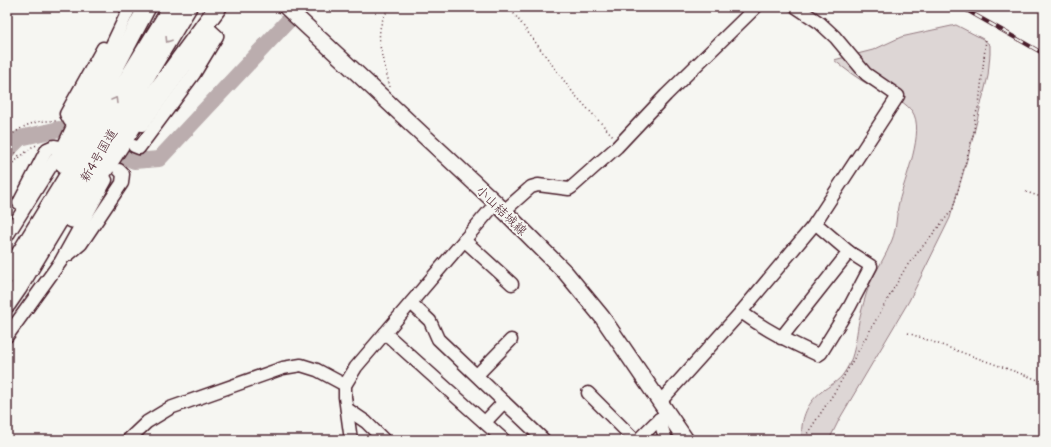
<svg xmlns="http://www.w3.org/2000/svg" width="1051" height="447" viewBox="0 0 1051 447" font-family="Delius,'Klee One',sans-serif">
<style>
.green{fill:#ddd6d5;stroke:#947a80}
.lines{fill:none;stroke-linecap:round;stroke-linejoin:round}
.river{stroke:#bbadae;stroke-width:16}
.minor-casing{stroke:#4a1f2b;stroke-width:15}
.major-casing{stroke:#4a1f2b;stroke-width:18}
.highway-casing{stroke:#4a1f2b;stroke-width:20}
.path{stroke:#4a1f2b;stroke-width:1.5;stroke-dasharray:1 3;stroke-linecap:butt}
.minor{stroke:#f6f6f2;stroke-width:12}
.major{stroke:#f6f6f2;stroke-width:15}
.highway{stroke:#f6f6f2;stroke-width:17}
.rail-casing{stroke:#4a1f2b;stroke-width:4}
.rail{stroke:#f6f6f2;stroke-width:2.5;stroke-dasharray:8;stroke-linecap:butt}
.oneway{stroke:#a99598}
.labels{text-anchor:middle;stroke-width:4;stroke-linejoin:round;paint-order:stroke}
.street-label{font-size:13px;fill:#4a1f2b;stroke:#f6f6f2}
</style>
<rect width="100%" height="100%" fill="#f6f6f2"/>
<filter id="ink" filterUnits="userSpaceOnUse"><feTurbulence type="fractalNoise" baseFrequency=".025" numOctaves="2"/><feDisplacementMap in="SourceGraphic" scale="8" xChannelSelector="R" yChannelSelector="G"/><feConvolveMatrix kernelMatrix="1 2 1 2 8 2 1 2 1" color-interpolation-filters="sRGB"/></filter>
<g filter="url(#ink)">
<path class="green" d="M956 25 983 39 990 45V54L988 76 970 149 950 218 909 301 840 418 829 440H802C800 421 806 404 821 392 829 386 839 381 844 373 858 353 855 331 862 309 864 301 867 291 870 283 877 269 886 256 892 240 897 228 896 214 899 202 904 180 926 131 912 111 901 98 886 93 871 86 858 79 846 70 834 60L873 50 901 37Z"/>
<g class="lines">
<polyline class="river" points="7,151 20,138 59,129 134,161 159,159 301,7"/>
<defs>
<g id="minor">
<polyline points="74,122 70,121 66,114 103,48"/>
<polyline points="142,125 202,44 206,34 205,26"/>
<polyline points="134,146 139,148 194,74 217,36 205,25"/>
<polyline points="19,203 47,149 54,146 60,147"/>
<polyline points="504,211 531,187 538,185 569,189 572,187 617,147 666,95 756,7"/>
<polyline points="7,236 64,145 130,7"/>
<polyline points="464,240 512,284"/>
<polyline points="68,255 81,244 122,183 123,174 119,170"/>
<polyline points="411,303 430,321 438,339 544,440"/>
<path d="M741 312C767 331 790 342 818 355L821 353 850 306 871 266 849 252 815 223"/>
<polyline points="385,333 504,440"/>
<polyline points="7,336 61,261 106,180"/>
<polyline points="781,338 849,252"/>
<polyline points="477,375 511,340"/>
<polyline points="588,393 635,440"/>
<polyline points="660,402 741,312 813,226 898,96 866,74 835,37 820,23 796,7"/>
<polyline points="347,409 366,422 384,440"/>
<polyline points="659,419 666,440"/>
<polyline points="485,422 504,402"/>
<polyline points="128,440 147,422 170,408 283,368 301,365 317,370 345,385"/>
<polyline points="351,440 345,397 345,385 356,367 496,203"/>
<polyline points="638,440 655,423 667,413"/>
</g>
<polyline id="major" points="286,7 496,203 565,272 602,317 686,440"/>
<g id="highway">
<polyline points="64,164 147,7"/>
<polyline points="72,219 149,101 218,7"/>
<polyline points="7,275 172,7"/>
<polyline points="7,304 18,288 188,7"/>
</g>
</defs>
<use href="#minor" class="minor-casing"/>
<use href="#major" class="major-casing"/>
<use href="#highway" class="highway-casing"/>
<g class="path">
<polyline points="509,7 574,94 613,136"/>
<path d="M390 87C385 65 373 38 384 17 385 13 389 10 391 7"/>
<path d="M7 138C26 124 34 120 58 121"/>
<polyline points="7,144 20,157"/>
<polyline points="7,168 32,147 37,145"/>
<polyline points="1026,192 1044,198"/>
<polyline points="908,333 1044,382"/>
<polyline points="803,440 836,390 906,267 953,209 974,131 975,116 979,105 986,39"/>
</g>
<use href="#minor" class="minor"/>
<use href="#major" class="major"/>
<use href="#highway" class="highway"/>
<defs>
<polyline id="rail" points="961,7 1044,54"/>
</defs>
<use href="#rail" class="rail-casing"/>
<use href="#rail" class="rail"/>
</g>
<defs><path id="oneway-chevron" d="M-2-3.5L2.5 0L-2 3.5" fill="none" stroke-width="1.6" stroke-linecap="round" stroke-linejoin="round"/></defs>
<g class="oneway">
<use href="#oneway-chevron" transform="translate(168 40) rotate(122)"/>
<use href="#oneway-chevron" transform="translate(115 100) rotate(-59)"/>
</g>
</g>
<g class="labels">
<g class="street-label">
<text transform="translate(98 155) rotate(-59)" y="5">新4号国道</text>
<text transform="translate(502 210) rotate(44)" y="5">小山結城線</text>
</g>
</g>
<rect width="1051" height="447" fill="none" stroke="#f6f6f2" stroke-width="24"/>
<rect x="12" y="12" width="1027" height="423" fill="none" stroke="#4a1f2b" stroke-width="1.5" filter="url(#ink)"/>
</svg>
